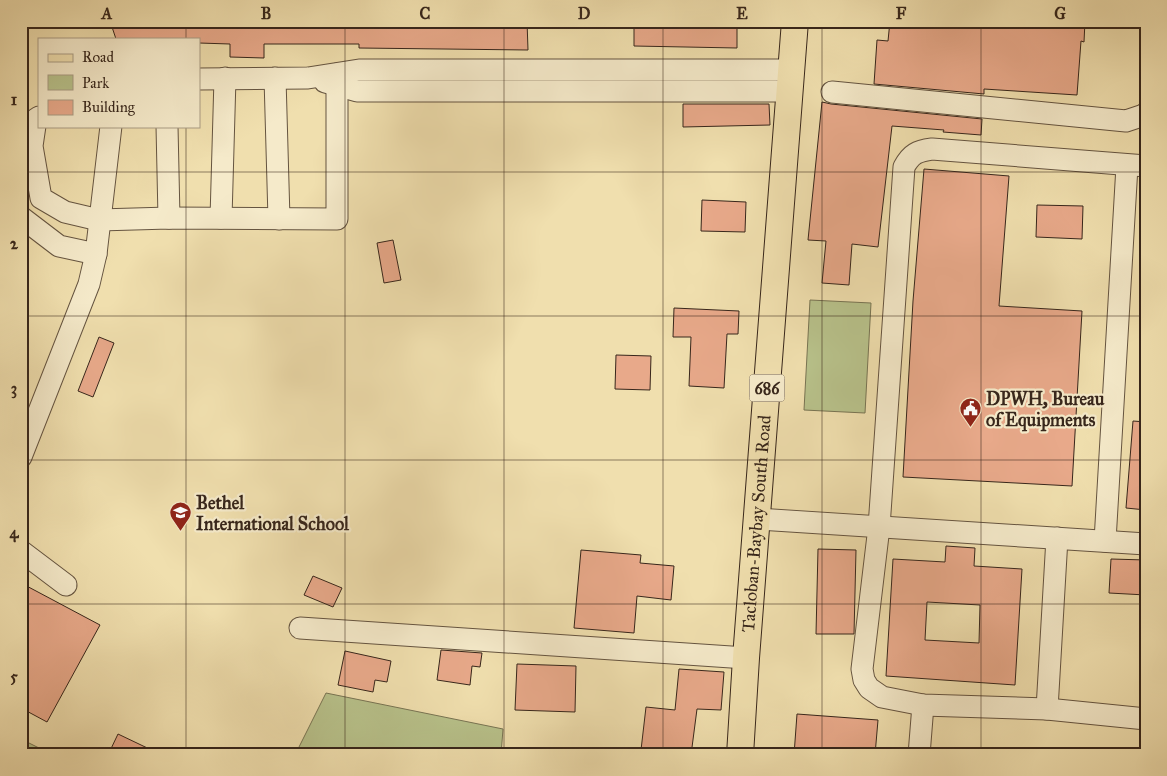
<svg xmlns="http://www.w3.org/2000/svg" width="1167" height="776" viewBox="0 0 1167 776" font-family="'IM FELL Great Primer',serif">
<style>
.green{fill:#b8c28b;stroke:#787453}
.building{fill:#e8a98a;stroke:#37261b;fill-rule:evenodd}
.lines{fill:none;stroke-linecap:round;stroke-linejoin:round}
.minor-casing{stroke:#655440;stroke-width:23}
.major-casing{stroke:#37261b;stroke-width:28}
.minor{stroke:#f5eaca;stroke-width:21}
.major{stroke:#f0dfae;stroke-width:26}
.grid{fill:none;stroke:#37261b;stroke-width:1;stroke-opacity:0.55}
.labels{text-anchor:middle;stroke-width:4.5;stroke-linejoin:round;paint-order:stroke}
.shield{fill:#f5eaca;stroke:#706150;stroke-width:1}
.shield-label{font-size:16px;font-weight:bold;fill:#37261b}
.poi-label{font-size:18px;font-weight:bold;fill:#37261b;stroke:#f5eaca;text-anchor:start}
.street-label{font-size:18px;fill:#37261b;stroke:#f5eaca}
.neatline{fill:none;stroke:#37261b;stroke-width:2}
.grid-label{font-size:16px;text-anchor:middle;font-weight:bold;fill:#37261b}
</style>
<rect width="100%" height="100%" fill="#f0dfae"/>
<filter id="stains"><feTurbulence type="fractalNoise" baseFrequency=".004" numOctaves="4"/><feColorMatrix values="0 0 0 0 .2 0 0 0 0 .09 0 0 0 0 .02 0 0 0 .5 -.17"/></filter>
<radialGradient id="worn" r=".72"><stop offset=".6" stop-color="#630" stop-opacity="0"/><stop offset="1" stop-color="#630" stop-opacity=".3"/></radialGradient>
<g class="green">
<polygon points="810,300 871,303 865,413 804,410"/>
<polygon points="326,693 503,729 501,755 295,755"/>
<polygon points="21,739 53,755 21,755"/>
</g>
<g class="building">
<polygon points="110,21 527,21 528,50 359,48 359,44 264,44 264,58 230,57 230,44 199,43 199,39 116,39"/>
<polygon points="634,21 737,21 737,48 634,46"/>
<polygon points="890,21 1085,21 1084,42 1081,41 1077,95 984,89 984,94 874,84 877,40 888,41"/>
<polygon points="822,102 831,104 982,119 981,135 943,132 944,130 892,126 878,247 852,244 849,285 822,283 826,241 808,240"/>
<polygon points="683,104 769,104 770,125 683,127"/>
<polygon points="924,169 1009,176 999,306 1082,311 1072,486 903,477 913,301"/>
<polygon points="702,200 746,202 745,232 701,231"/>
<polygon points="1037,205 1083,206 1082,239 1036,237"/>
<polygon points="393,240 401,280 384,283 377,243"/>
<polygon points="674,308 739,311 738,334 727,334 724,388 689,386 691,337 673,337"/>
<polygon points="99,337 114,343 93,397 78,391"/>
<polygon points="616,355 651,356 650,390 615,389"/>
<polygon points="1133,421 1146,422 1146,510 1126,508"/>
<path d="M946 546 975 548 974 566 1022 569 1015 685 886 676 893 559 945 562ZM927 602 980 605 979 643 925 640Z"/>
<polygon points="818,549 856,550 854,634 816,634"/>
<polygon points="581,550 641,555 640,563 674,566 671,600 637,596 634,633 574,628"/>
<polygon points="1111,559 1146,560 1146,595 1109,593"/>
<polygon points="313,576 342,588 333,607 304,595"/>
<polygon points="21,583 100,625 47,722 21,708"/>
<polygon points="441,650 482,653 480,667 472,666 470,685 437,680"/>
<polygon points="345,651 391,661 387,682 375,680 373,692 338,685"/>
<polygon points="517,664 576,666 575,712 515,710"/>
<polygon points="679,669 724,672 721,710 697,709 691,755 641,750 646,707 675,710"/>
<polygon points="797,714 878,720 875,755 794,755"/>
<polygon points="118,734 162,755 108,755"/>
</g>
<g class="lines">
<defs>
<g id="minor">
<polyline points="275,78 279,219"/>
<polyline points="199,79 308,78 359,70 791,70"/>
<polyline points="325,82 357,91 790,91"/>
<polyline points="832,92 1126,121 1144,115 1146,113"/>
<polyline points="39,117 36,119 32,146 41,198 65,212 99,220 169,218 337,219 337,74"/>
<polyline points="167,126 169,218"/>
<path d="M1146 166 932 149C917 151 911 154 904 167L879 527 862 669 864 680 869 688 882 697 923 705 1047 709 1146 719"/>
<polyline points="21,217 59,246 96,254"/>
<polyline points="221,218 225,78"/>
<polyline points="21,457 89,284 96,254 111,126"/>
<polyline points="757,519 1146,544"/>
<polyline points="1105,541 1127,166"/>
<polyline points="21,551 66,585"/>
<polyline points="300,628 746,658"/>
<polyline points="1047,709 1057,538"/>
<polyline points="919,755 923,705"/>
</g>
<g id="major">
<path id="s1" d="M740 755 746 658 795 21"/>
</g>
</defs>
<use href="#minor" class="minor-casing"/>
<use href="#major" class="major-casing"/>
<use href="#minor" class="minor"/>
<use href="#major" class="major"/>
</g>
<path class="grid" d="M186 21V39M345 21V755M504 21V755M663 21V755M822 21V755M981 21V755M186 126V755M21 172H1146M21 316H1146M21 460H1146M21 604H1146"/>
<defs>
<symbol id="civic-pin" viewBox="-11 -11 22 30"><path d="M0 17L-7.5 6A9.5 9.5 0 1 1 7.5 6Z" fill="#8f2418" stroke="#f5eaca"/><path d="M-.6-6.5H3V-4.5H.6V-3L4-1V1h2V6H-6V1h2V-1L-.6-3ZM-1.2 2.5V6h2.4V2.5Z" fill="#fff"/></symbol>
<symbol id="school-pin" viewBox="-11 -11 22 30"><path d="M0 17L-7.5 6A9.5 9.5 0 1 1 7.5 6Z" fill="#8f2418" stroke="#f5eaca"/><path d="M0-5L7-2L0 1L-7-2ZM-4 1L0 2.5L4 1V4Q0 6-4 4Z" fill="#fff"/></symbol>
</defs>
<g fill-rule="evenodd">
<use href="#civic-pin" x="958" y="396" width="25" height="34"/>
<use href="#school-pin" x="168" y="500" width="25" height="34"/>
</g>
<g class="labels">
<rect class="shield" x="749.5" y="374.5" width="35" height="27" rx="4"/>
<g class="shield-label">
<text x="767" y="394">686</text>
</g>
<g class="poi-label">
<text x="986" y="405">DPWH, Bureau<tspan x="986" dy="21">of Equipments</tspan></text>
<text x="196" y="509">Bethel<tspan x="196" dy="21">International School</tspan></text>
</g>
<g class="street-label">
<text dy="6" stroke="none"><textPath href="#s1" startOffset="232">Tacloban-Baybay South Road</textPath></text>
</g>
</g>
<rect width="1167" height="776" fill="none" stroke="#f0dfae" stroke-width="55"/>
<rect x="38" y="38" width="162" height="90" fill="#f5eaca" stroke="#a99c84"/>
<rect x="48" y="54" width="25" height="8" fill="#f0dfae" stroke="#a99c84"/>
<text x="82" y="62" font-size="15" fill="#37261b">Road</text>
<rect x="48" y="75" width="25" height="15" fill="#b8c28b" stroke="#a99c84"/>
<text x="82" y="88" font-size="15" fill="#37261b">Park</text>
<rect x="48" y="100" width="25" height="15" fill="#e8a98a" stroke="#a99c84"/>
<text x="82" y="112" font-size="15" fill="#37261b">Building</text>
<rect x="28" y="28" width="1112" height="720" class="neatline"/>
<g class="grid-label">
<text x="107" y="19">A</text>
<text x="266" y="19">B</text>
<text x="425" y="19">C</text>
<text x="584" y="19">D</text>
<text x="742" y="19">E</text>
<text x="901" y="19">F</text>
<text x="1060" y="19">G</text>
<text x="14" y="105">1</text>
<text x="14" y="249">2</text>
<text x="14" y="394">3</text>
<text x="14" y="538">4</text>
<text x="14" y="682">5</text>
</g>
<rect width="100%" height="100%" filter="url(#stains)"/>
<rect width="100%" height="100%" fill="url(#worn)"/>
</svg>
